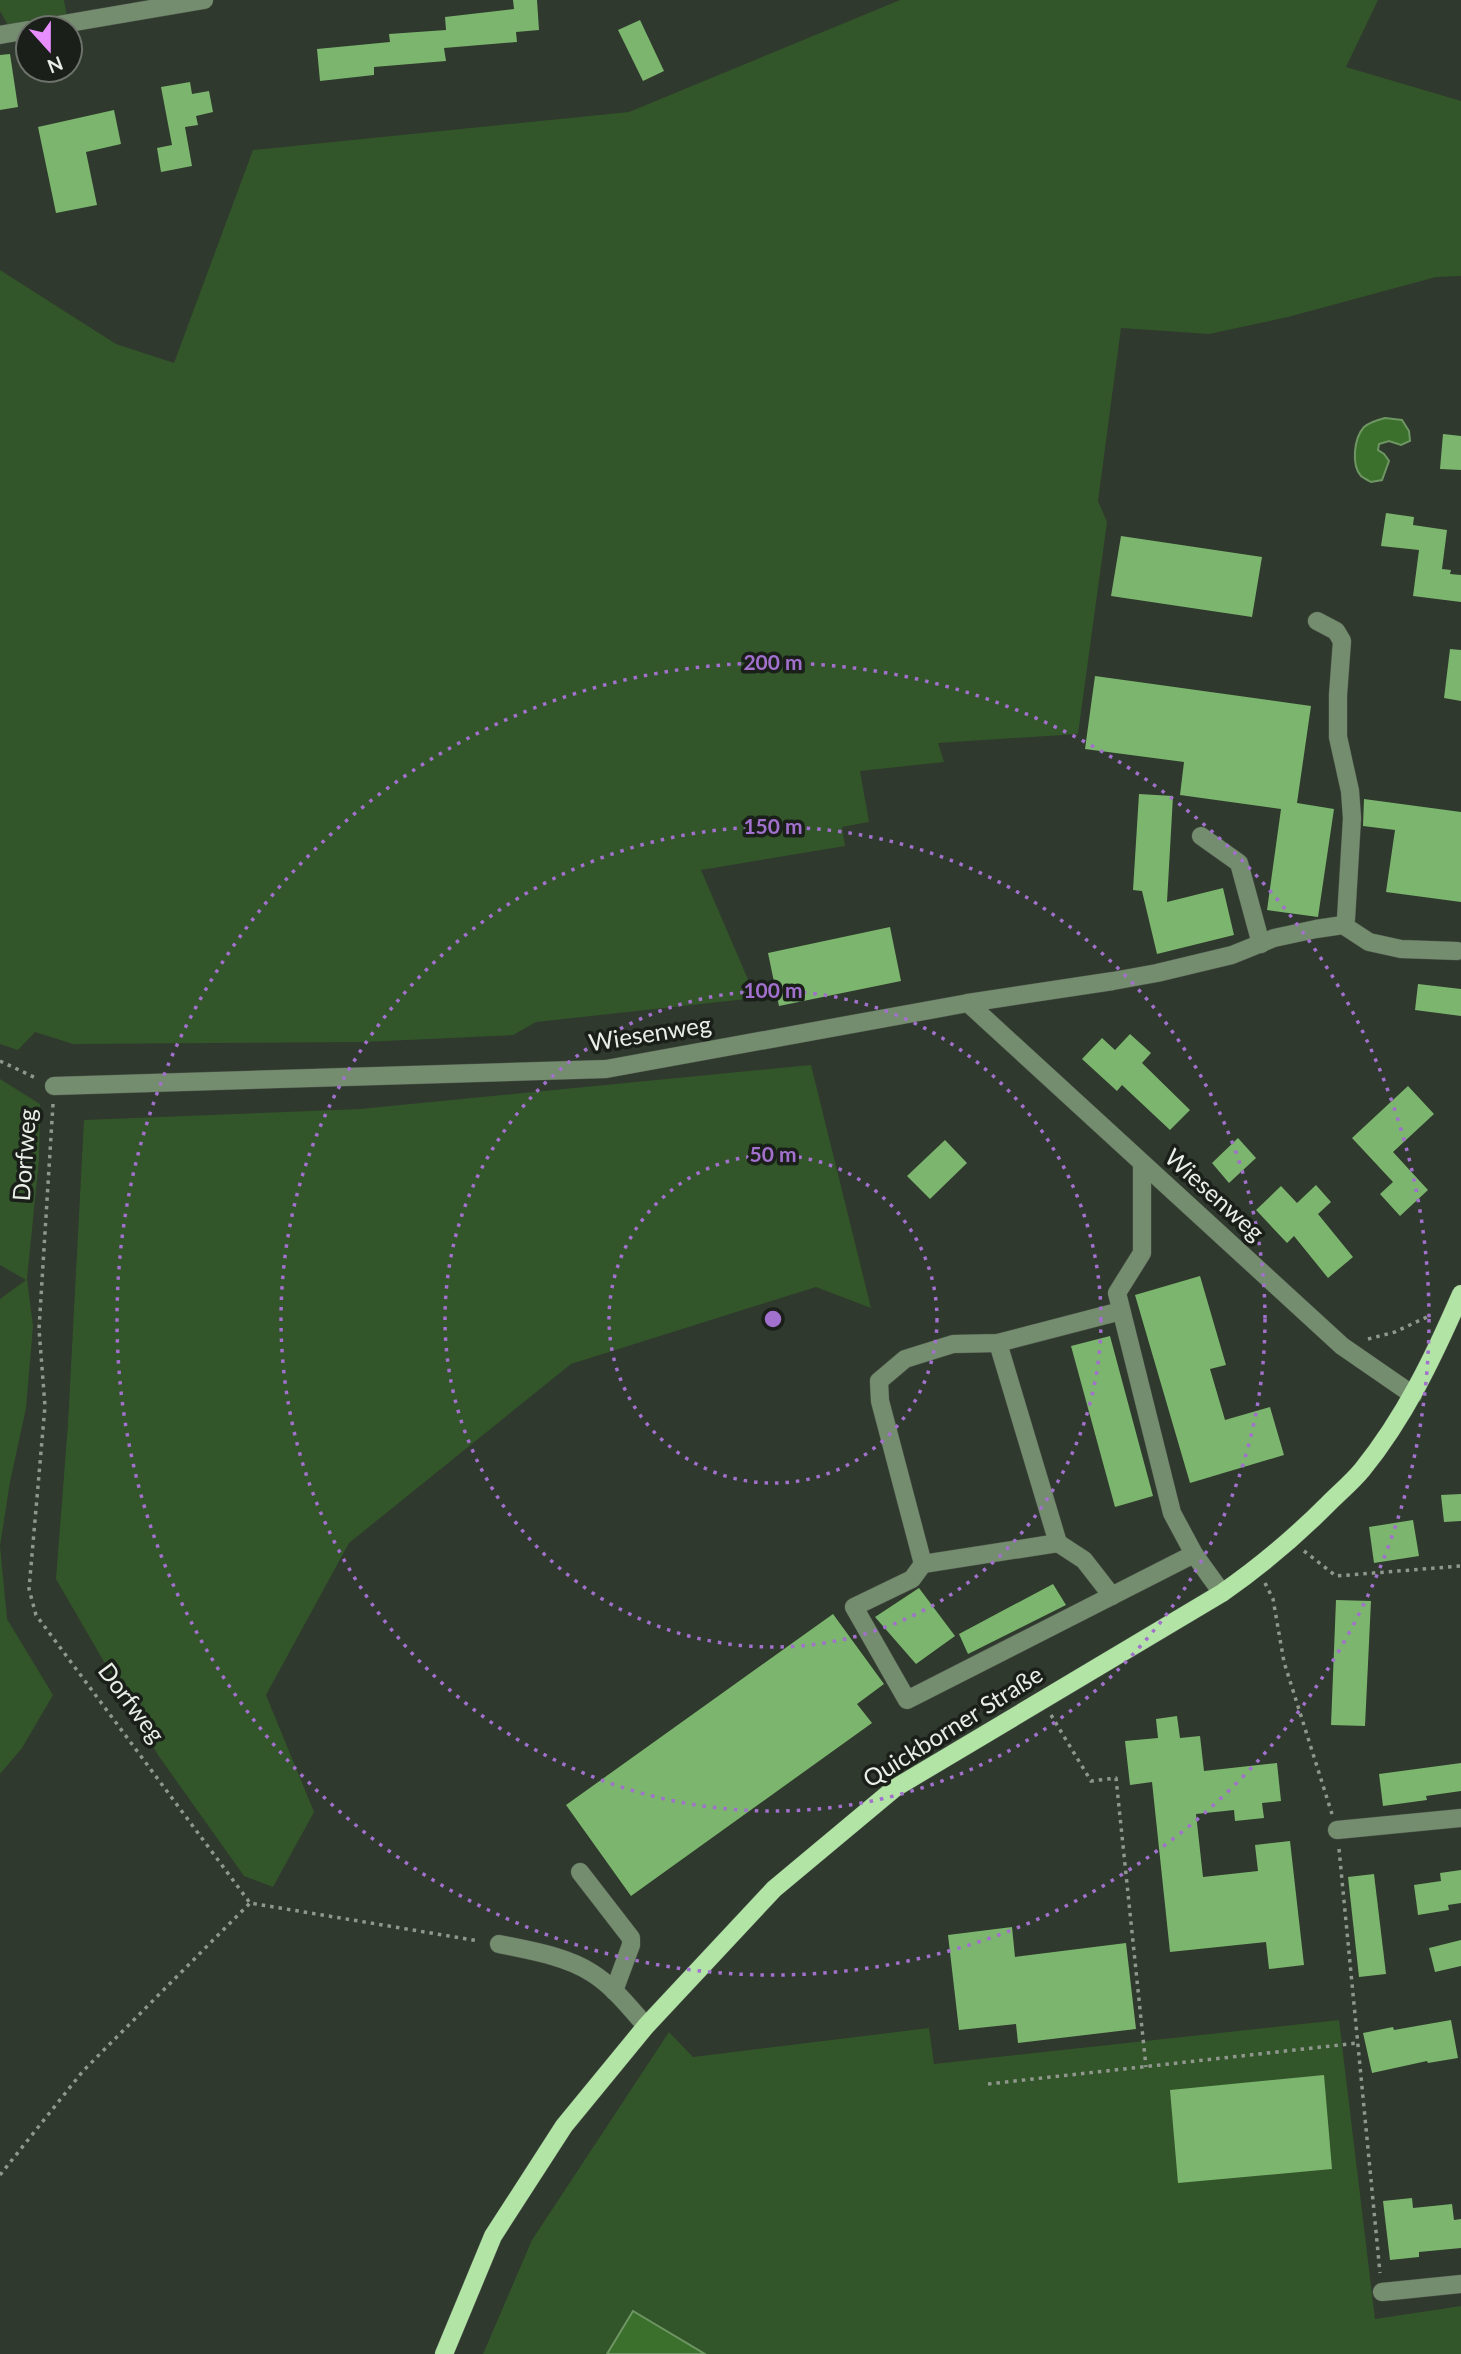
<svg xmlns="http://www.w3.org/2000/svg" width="1461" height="2354" viewBox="0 0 1461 2354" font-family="Lato,sans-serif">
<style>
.green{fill:#33552a}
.water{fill:#3a702b;stroke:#6e9663;stroke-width:2}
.building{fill:#7cb56e}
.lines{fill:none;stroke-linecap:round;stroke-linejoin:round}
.minor-casing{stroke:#4d564b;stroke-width:19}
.major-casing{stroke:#4d564b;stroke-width:19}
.path{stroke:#90988e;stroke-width:3.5;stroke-dasharray:3.5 5;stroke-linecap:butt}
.minor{stroke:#758d6f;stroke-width:18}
.major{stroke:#b2e4a6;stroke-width:18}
.ring{fill:none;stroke:#a270cd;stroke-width:3.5;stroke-dasharray:3.5 7}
.labels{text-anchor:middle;stroke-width:7;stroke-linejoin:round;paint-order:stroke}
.street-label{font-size:24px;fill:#e9efe7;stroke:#1a1f19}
.centre{fill:#a270cd;stroke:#1a1f19;stroke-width:3.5}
.ring-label{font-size:21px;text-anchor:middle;font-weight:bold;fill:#a270cd;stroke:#1a1f19;stroke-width:7;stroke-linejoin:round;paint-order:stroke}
</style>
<rect width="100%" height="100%" fill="#2f392d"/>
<g class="green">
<polygon points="0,0 64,0 67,17 9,27 0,11"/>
<polygon points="900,0 1378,0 1346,67 1461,101 1461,276 1436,277 1288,317 1209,334 1121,328 1098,501 1107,522 1078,734 938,743 944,762 860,771 869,822 842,827 845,846 701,870 756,998 536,1022 513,1035 364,1042 73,1044 35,1032 18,1050 0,1044 0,270 116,344 174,363 253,150 629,112"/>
<polygon points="811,1065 871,1308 816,1287 571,1364 349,1543 266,1695 314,1812 273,1887 244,1876 158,1755 56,1579 68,1424 84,1120 360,1109"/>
<polygon points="0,1079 40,1104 39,1160 27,1279 33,1326 26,1408 10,1482 0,1546 7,1619 53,1695 22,1748 0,1774 0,1299 26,1280 0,1265"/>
<polygon points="1339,2020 1375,2319 1461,2306 1461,2354 483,2354 532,2240 669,2032 693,2057 929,2028 934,2064"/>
</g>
<g class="water">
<path d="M1385 418 1402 420 1409 431 1410 441 1401 445 1389 441 1379 444 1378 450 1384 454 1389 461 1382 480 1371 482C1371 482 1362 477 1361 476 1351 465 1354 438 1364 427 1370 422 1377 420 1385 418Z"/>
<polygon points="633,2311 705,2354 607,2354"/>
</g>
<g class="building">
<polygon points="513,0 537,0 539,30 516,32 517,42 444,48 446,61 374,67 374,75 320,81 317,49 390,42 389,34 446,30 445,17 514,9"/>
<polygon points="640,20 664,71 643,81 618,30"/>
<polygon points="10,54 18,107 0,110 0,55"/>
<polygon points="190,82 192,94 209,91 213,112 196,116 198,125 185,127 192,166 161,172 157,148 172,145 161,87"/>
<polygon points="114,110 121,144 86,152 97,205 56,213 38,127"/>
<polygon points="1443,434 1461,436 1461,470 1440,469"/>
<polygon points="1386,513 1414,517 1413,525 1447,530 1442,569 1451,570 1450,574 1461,575 1461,602 1413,596 1419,550 1381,546"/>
<polygon points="1121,536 1262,557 1252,617 1111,596"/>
<polygon points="1450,649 1461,650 1461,701 1444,698"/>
<polygon points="1095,676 1311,706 1297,803 1334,809 1318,917 1267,910 1281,809 1180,795 1184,762 1085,749"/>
<polygon points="1139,794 1173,796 1167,902 1223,888 1234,935 1157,954 1142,891 1133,890"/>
<polygon points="1364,799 1461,812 1461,902 1386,892 1395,830 1363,826"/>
<polygon points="890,927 901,981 779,1006 768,953"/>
<polygon points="1418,984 1461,989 1461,1016 1415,1010"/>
<polygon points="1130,1034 1151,1053 1142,1063 1190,1110 1170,1130 1122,1085 1117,1091 1082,1059 1102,1038 1115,1050"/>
<polygon points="1408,1086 1434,1114 1393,1152 1428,1190 1400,1216 1380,1194 1393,1182 1352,1138"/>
<polygon points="1238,1138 1256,1158 1229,1183 1212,1163"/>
<polygon points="945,1140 967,1163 930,1199 907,1176"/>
<polygon points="1316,1185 1331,1202 1318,1214 1353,1257 1328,1278 1294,1236 1287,1243 1256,1210 1281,1186 1297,1203"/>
<polygon points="1200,1276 1226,1365 1210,1369 1225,1420 1270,1407 1284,1455 1190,1483 1135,1295"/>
<polygon points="1110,1336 1153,1496 1115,1507 1071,1346"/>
<polygon points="1461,1494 1461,1521 1444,1522 1441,1495"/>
<polygon points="1413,1520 1419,1556 1374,1563 1369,1527"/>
<polygon points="1053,1584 1066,1605 968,1654 959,1634"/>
<polygon points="919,1588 955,1636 916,1664 875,1617"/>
<polygon points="1336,1600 1371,1601 1365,1726 1331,1725"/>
<polygon points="833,1614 884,1684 857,1704 872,1723 631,1896 566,1805"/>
<polygon points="1177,1716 1180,1738 1200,1736 1204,1771 1277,1763 1281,1801 1262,1803 1264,1818 1235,1821 1234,1810 1196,1814 1203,1877 1258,1871 1255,1845 1290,1841 1304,1965 1269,1969 1266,1942 1170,1952 1152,1782 1130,1785 1125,1741 1158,1738 1156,1719"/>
<polygon points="1461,1763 1461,1791 1426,1796 1427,1800 1383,1806 1379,1774"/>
<polygon points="1461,1870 1461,1903 1448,1905 1449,1910 1418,1915 1414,1885 1441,1881 1440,1873"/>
<polygon points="1374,1874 1386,1974 1359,1977 1348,1877"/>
<polygon points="1012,1927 1015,1957 1126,1943 1136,2029 1018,2043 1016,2024 959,2030 948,1935"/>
<polygon points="1461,1940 1461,1966 1435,1972 1429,1948"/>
<polygon points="1451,2020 1458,2058 1428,2063 1427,2061 1372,2073 1363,2033 1393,2027 1394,2030"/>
<polygon points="1324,2075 1332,2169 1178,2183 1170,2090"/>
<polygon points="1412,2198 1413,2208 1452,2204 1454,2220 1461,2219 1461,2248 1419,2252 1419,2257 1390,2260 1383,2201"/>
</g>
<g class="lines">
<defs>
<g id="minor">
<polyline points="40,28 204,0"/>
<polyline points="0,35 28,30"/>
<polyline points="1201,836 1239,863 1261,944"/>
<polyline points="1343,925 1369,942 1401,949 1457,951"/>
<polyline points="968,1003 1113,981 1157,973 1232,955 1274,938 1316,929 1343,925 1346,919 1352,818 1350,791 1338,737 1338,695 1342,641 1336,631 1317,621"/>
<polyline points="54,1086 606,1069 968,1003 1342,1346 1413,1395"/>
<polyline points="1142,1163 1142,1253 1117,1293 1172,1513 1194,1554 1222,1593"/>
<polyline points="1121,1311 998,1343 953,1344 905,1359 879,1381 880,1401 923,1564 912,1579 854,1607 907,1700 1194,1554"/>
<polyline points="998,1343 1058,1543"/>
<polyline points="923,1564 1058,1543 1084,1560 1112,1596"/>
<polyline points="1337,1830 1461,1818"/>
<polyline points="580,1872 631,1938 631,1945 614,1991"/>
<path d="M499 1944C528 1950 566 1956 592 1973 613 1986 630 2008 646 2026"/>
<polyline points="1382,2292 1461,2284"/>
</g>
<path id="major" d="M444 2354 493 2236 564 2126 646 2026 774 1889 895 1788 1222 1593C1261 1566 1295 1537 1328 1504 1339 1493 1352 1482 1362 1470 1405 1417 1434 1356 1461 1294"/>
</defs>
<use href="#minor" class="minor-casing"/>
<use href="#major" class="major-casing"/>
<g class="path">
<polyline points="0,1061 38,1079"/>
<polyline points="53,1104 39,1329 45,1406 29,1589 36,1615 250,1903 479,1941"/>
<polyline points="1368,1339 1395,1332 1429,1316"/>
<polyline points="1304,1551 1336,1576 1461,1566"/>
<polyline points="1265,1583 1273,1599 1284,1662 1332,1814"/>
<polyline points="1051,1715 1091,1781 1116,1778 1146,2067"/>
<polyline points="1339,1849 1380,2273"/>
<polyline points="988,2084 1358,2043"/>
<polyline points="0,2175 83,2071 250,1903"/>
</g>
<use href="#minor" class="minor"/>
<use href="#major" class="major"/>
</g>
<g class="ring">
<circle cx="773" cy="1319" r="164"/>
<circle cx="773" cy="1319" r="328"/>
<circle cx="773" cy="1319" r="492"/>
<circle cx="773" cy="1319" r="656"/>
</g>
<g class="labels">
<g class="street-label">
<text transform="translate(650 1034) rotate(-9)" y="8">Wiesenweg</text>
<text transform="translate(25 1155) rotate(-86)" y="8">Dorfweg</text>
<text transform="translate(1214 1195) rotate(42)" y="8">Wiesenweg</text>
<text transform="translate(131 1703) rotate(53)" y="8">Dorfweg</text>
<text transform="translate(953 1727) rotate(-32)" y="8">Quickborner Straße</text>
</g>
</g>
<circle cx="773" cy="1319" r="10" class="centre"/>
<g class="ring-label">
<text x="773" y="670">200 m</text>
<text x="773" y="834">150 m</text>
<text x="773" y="998">100 m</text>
<text x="773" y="1162">50 m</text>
</g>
<g transform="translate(49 49) rotate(159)"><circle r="33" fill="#1a1f19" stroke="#6d726b" stroke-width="2"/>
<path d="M0-5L12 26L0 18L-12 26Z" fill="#e88eff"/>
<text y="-10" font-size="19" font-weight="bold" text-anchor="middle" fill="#e9efe7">N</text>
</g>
</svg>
